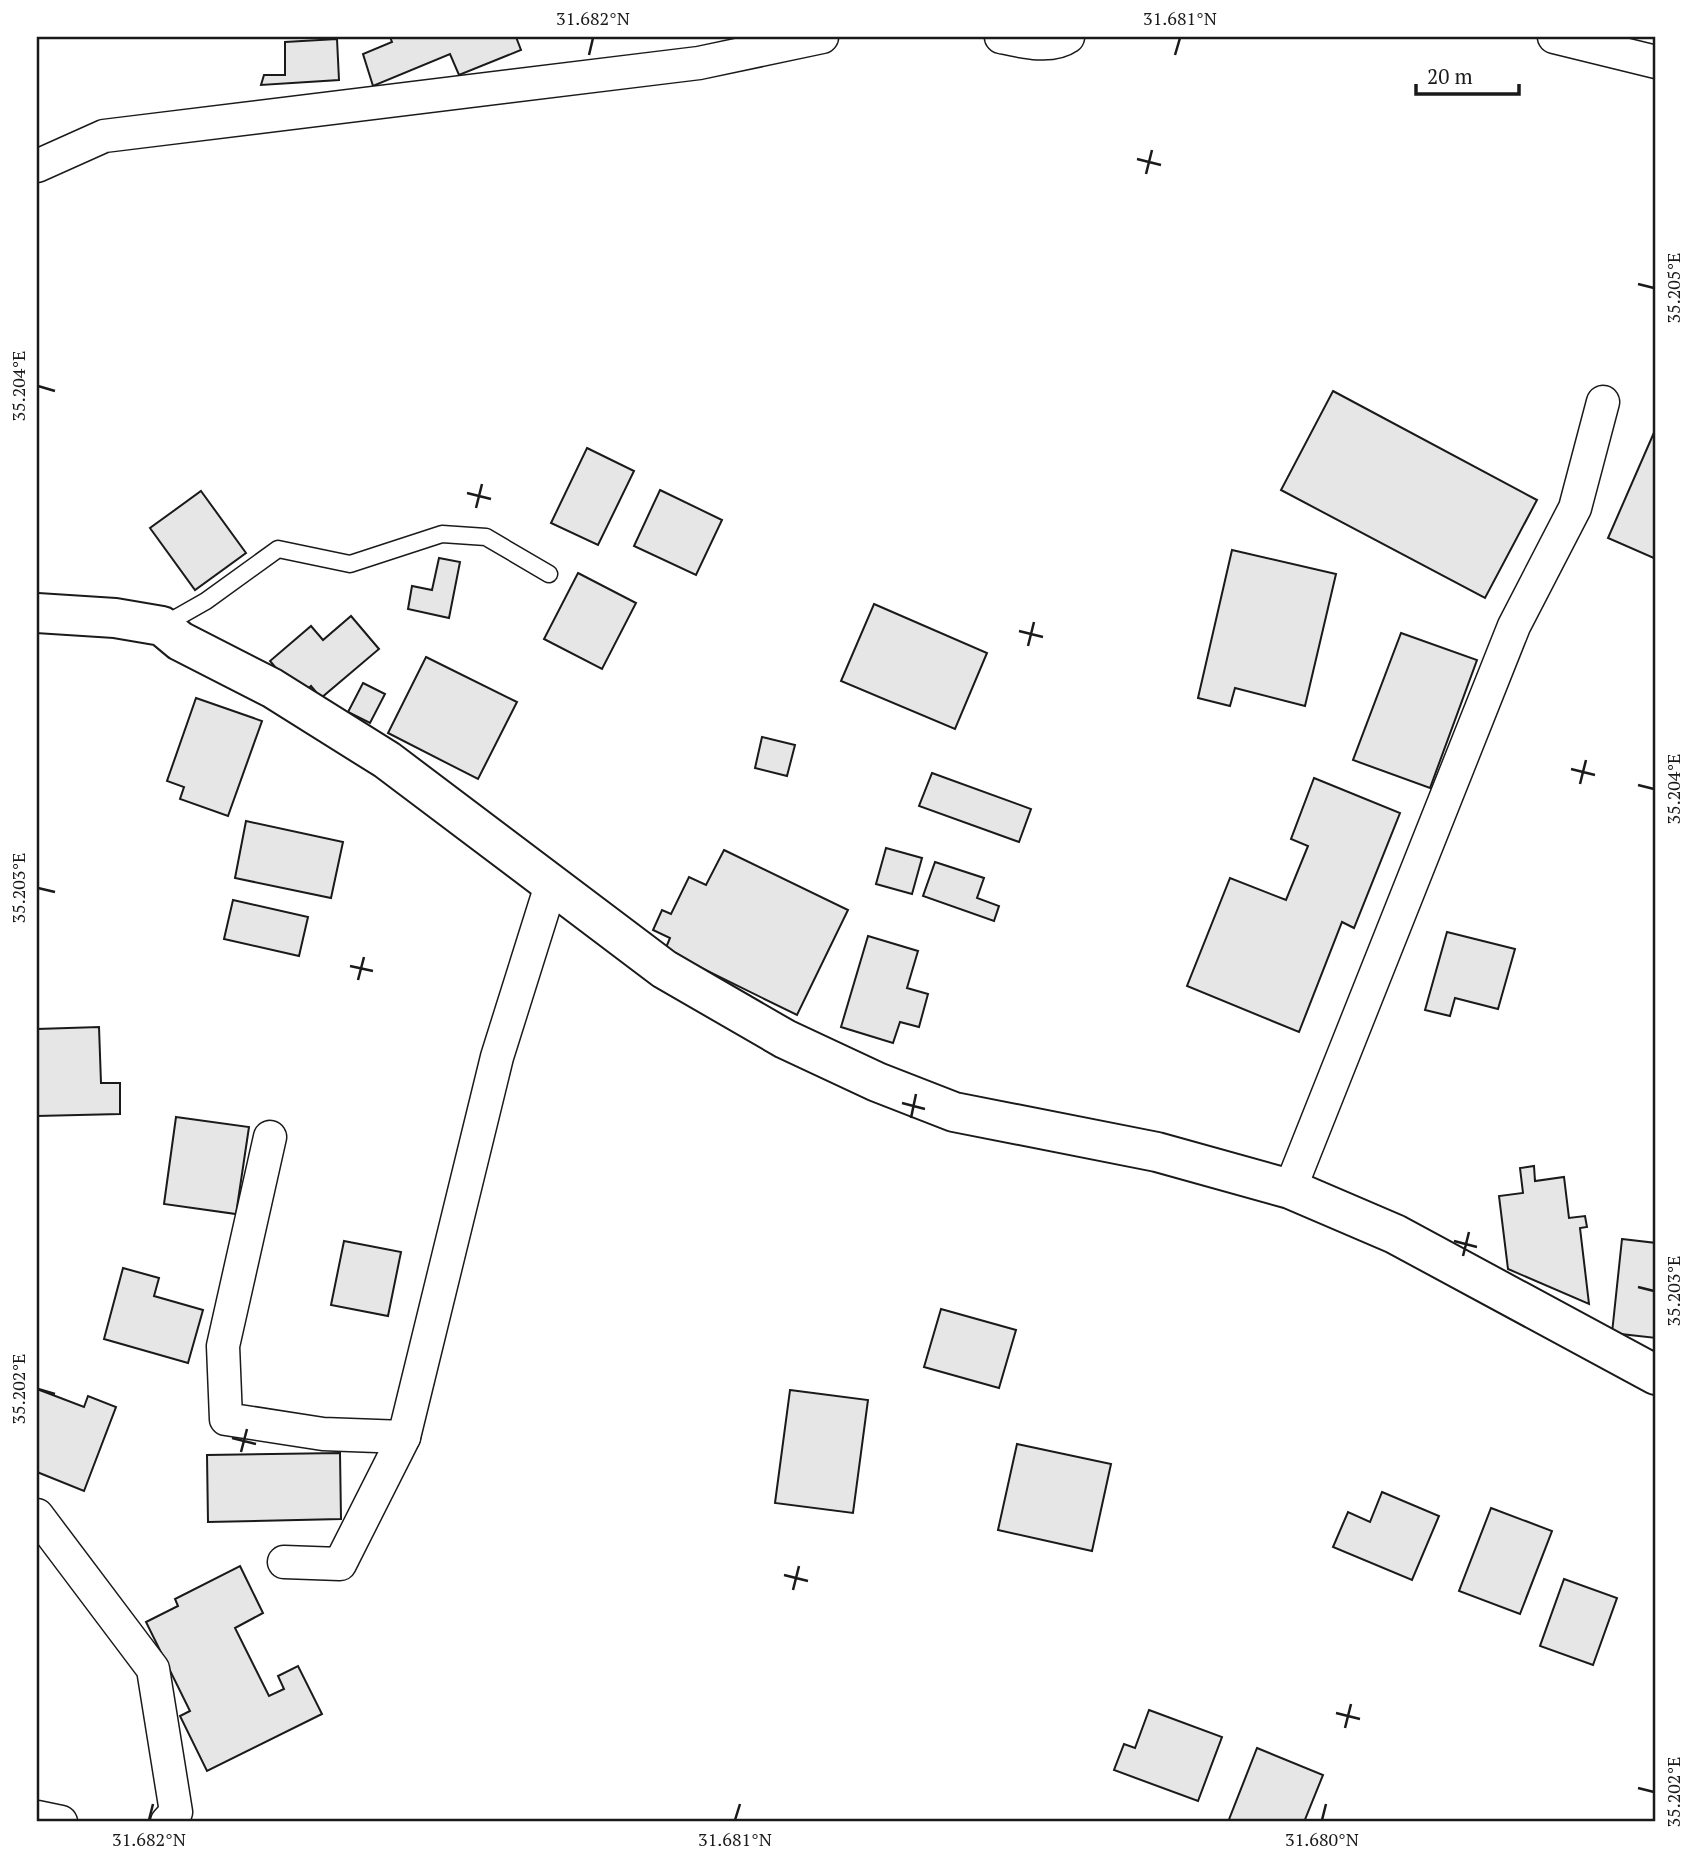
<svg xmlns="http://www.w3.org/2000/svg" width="1693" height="1859" viewBox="0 0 1693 1859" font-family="'PT Serif',serif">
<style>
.building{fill:#e6e6e6;stroke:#1a1a1a;stroke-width:2}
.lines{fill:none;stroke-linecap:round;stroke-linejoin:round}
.service-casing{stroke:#1a1a1a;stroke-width:19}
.minor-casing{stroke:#1a1a1a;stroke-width:35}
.tertiary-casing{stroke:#1a1a1a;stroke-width:42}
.service{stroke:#fff;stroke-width:16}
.minor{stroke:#fff;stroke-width:32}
.tertiary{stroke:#fff;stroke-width:38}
.ticks{fill:none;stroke:#1a1a1a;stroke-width:2.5}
.neatline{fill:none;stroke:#1a1a1a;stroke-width:2.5}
.ticks-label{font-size:18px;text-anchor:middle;fill:#1a1a1a}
</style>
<rect width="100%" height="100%" fill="#fff"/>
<g class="building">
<polygon points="390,37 516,37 521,50 459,75 450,54 373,86 363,54 392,42"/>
<polygon points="337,39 339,80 261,85 264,75 285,75 285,42"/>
<polygon points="1333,391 1537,500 1485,598 1281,490"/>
<polygon points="1656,428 1656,559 1608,538"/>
<polygon points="587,448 634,471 598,545 551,523"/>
<polygon points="660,490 722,520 696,575 634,546"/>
<polygon points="201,491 246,553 195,590 150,528"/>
<polygon points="1232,550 1336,574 1305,706 1235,688 1230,706 1198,698"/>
<polygon points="439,558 460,562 449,618 408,609 412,586 432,590"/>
<polygon points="578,573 636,603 602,669 544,639"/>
<polygon points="874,604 987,653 955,729 841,681"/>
<polygon points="351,616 379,649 321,698 311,686 300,696 270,661 311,626 323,640"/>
<polygon points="1401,633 1477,660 1430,788 1353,760"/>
<polygon points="426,657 517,702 478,779 388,733"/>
<polygon points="363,683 385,694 370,723 348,712"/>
<polygon points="196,698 262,721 228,816 180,799 184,787 167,781"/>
<polygon points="762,737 795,745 787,776 755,768"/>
<polygon points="932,773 1031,809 1019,842 919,806"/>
<polygon points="1314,778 1400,813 1354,928 1342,922 1299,1032 1187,986 1230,878 1286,900 1308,846 1291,839"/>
<polygon points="246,821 343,842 331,898 235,878"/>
<polygon points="886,848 922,858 912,894 876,884"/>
<polygon points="724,850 848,910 797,1015 665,950 670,938 653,930 662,910 671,914 689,877 706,885"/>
<polygon points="935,862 984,878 977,898 999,906 994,921 923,896"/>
<polygon points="233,900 308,917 299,956 224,939"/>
<polygon points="1447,932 1515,949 1498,1009 1455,998 1450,1016 1425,1010"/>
<polygon points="868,936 918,951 907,988 928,994 919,1027 900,1022 893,1043 841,1027"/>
<polygon points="99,1027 101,1083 120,1083 120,1114 37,1116 37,1029"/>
<polygon points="176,1117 249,1127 236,1214 164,1204"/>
<polygon points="1534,1166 1535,1181 1564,1177 1569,1218 1585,1216 1587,1227 1580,1228 1589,1304 1508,1269 1499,1196 1523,1193 1520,1168"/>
<polygon points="1622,1239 1656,1243 1656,1338 1612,1333"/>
<polygon points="344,1241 401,1252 388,1316 331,1305"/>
<polygon points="123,1268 159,1278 154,1296 203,1310 188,1363 104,1339"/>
<polygon points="941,1309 1016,1330 999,1388 924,1367"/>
<polygon points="37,1389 84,1407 88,1396 116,1407 84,1491 37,1472"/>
<polygon points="790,1390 868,1400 853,1513 775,1503"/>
<polygon points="1017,1444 1111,1464 1092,1551 998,1530"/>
<polygon points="340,1453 341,1519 208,1522 207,1455"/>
<polygon points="1382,1492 1439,1516 1412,1580 1333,1547 1348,1512 1370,1522"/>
<polygon points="1491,1508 1552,1531 1520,1614 1459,1591"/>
<polygon points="240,1566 263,1613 235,1628 269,1696 284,1689 278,1676 298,1666 322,1714 207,1771 180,1716 190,1711 146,1622 178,1606 175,1599"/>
<polygon points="1564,1579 1617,1598 1593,1665 1540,1646"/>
<polygon points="1149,1710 1222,1737 1198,1801 1114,1770 1124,1744 1135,1748"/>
<polygon points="1257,1748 1323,1775 1304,1822 1228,1822"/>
</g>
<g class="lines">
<defs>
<polyline id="service" points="162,626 206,601 278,549 350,564 442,534 486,537 549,574"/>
<g id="minor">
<path d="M1001 37C1020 41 1051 49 1068 37"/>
<polyline points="1554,37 1656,62"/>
<polyline points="37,166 104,136 699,63 822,37"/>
<polyline points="270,1137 223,1346 226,1419 323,1434 404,1437"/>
<polyline points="1290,1189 1514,626 1575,508 1603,402"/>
<polyline points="37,1515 153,1669 176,1812 167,1822"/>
<polyline points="284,1562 340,1564 404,1437 497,1057 551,885"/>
<polyline points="37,1817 61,1822"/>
</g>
<polyline id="tertiary" points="37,613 115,618 162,626 180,641 272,688 387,760 664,969 785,1039 877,1082 954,1112 1157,1152 1290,1189 1395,1234 1656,1375"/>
</defs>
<use href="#service" class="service-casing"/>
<use href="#minor" class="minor-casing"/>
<use href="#tertiary" class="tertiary-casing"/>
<use href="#service" class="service"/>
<use href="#minor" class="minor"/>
<use href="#tertiary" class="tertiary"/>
</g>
<path class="ticks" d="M589 55 593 38M1175 55 1180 38M1137 159 1161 165M1146 174 1152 150M1638 284 1654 288M38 386 55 391M467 493 491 499M476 508 482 484M1019 631 1043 637M1028 646 1034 622M1571 769 1595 775M1580 784 1586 760M1638 785 1654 789M38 888 55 892M350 966 373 971M358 980 364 957M902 1103 925 1109M911 1118 916 1094M1454 1241 1477 1247M1463 1256 1469 1232M1638 1287 1654 1291M38 1389 55 1394M232 1438 256 1444M241 1452 247 1429M784 1575 808 1581M793 1590 799 1566M1336 1713 1360 1719M1345 1728 1351 1704M1638 1788 1654 1792M149 1820 153 1804M735 1820 740 1804M1322 1820 1326 1804"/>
<rect width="1693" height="1859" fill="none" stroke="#ffffff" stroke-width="77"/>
<path d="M1416 84v10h103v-10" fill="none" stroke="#1a1a1a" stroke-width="3.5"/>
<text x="1427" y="84" font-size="21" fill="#1a1a1a" stroke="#ffffff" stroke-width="5" paint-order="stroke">20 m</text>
<rect x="38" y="38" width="1616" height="1782" class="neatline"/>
<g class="ticks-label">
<text x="593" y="25">31.682°N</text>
<text x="1180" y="25">31.681°N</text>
<text transform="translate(1674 288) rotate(-90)" y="6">35.205°E</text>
<text transform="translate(19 386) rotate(-90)" y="6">35.204°E</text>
<text transform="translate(1674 789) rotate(-90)" y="6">35.204°E</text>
<text transform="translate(19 888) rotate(-90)" y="6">35.203°E</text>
<text transform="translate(1674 1291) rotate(-90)" y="6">35.203°E</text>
<text transform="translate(19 1389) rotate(-90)" y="6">35.202°E</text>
<text transform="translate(1674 1792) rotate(-90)" y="6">35.202°E</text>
<text x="149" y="1846">31.682°N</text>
<text x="735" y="1846">31.681°N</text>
<text x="1322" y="1846">31.680°N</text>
</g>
</svg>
